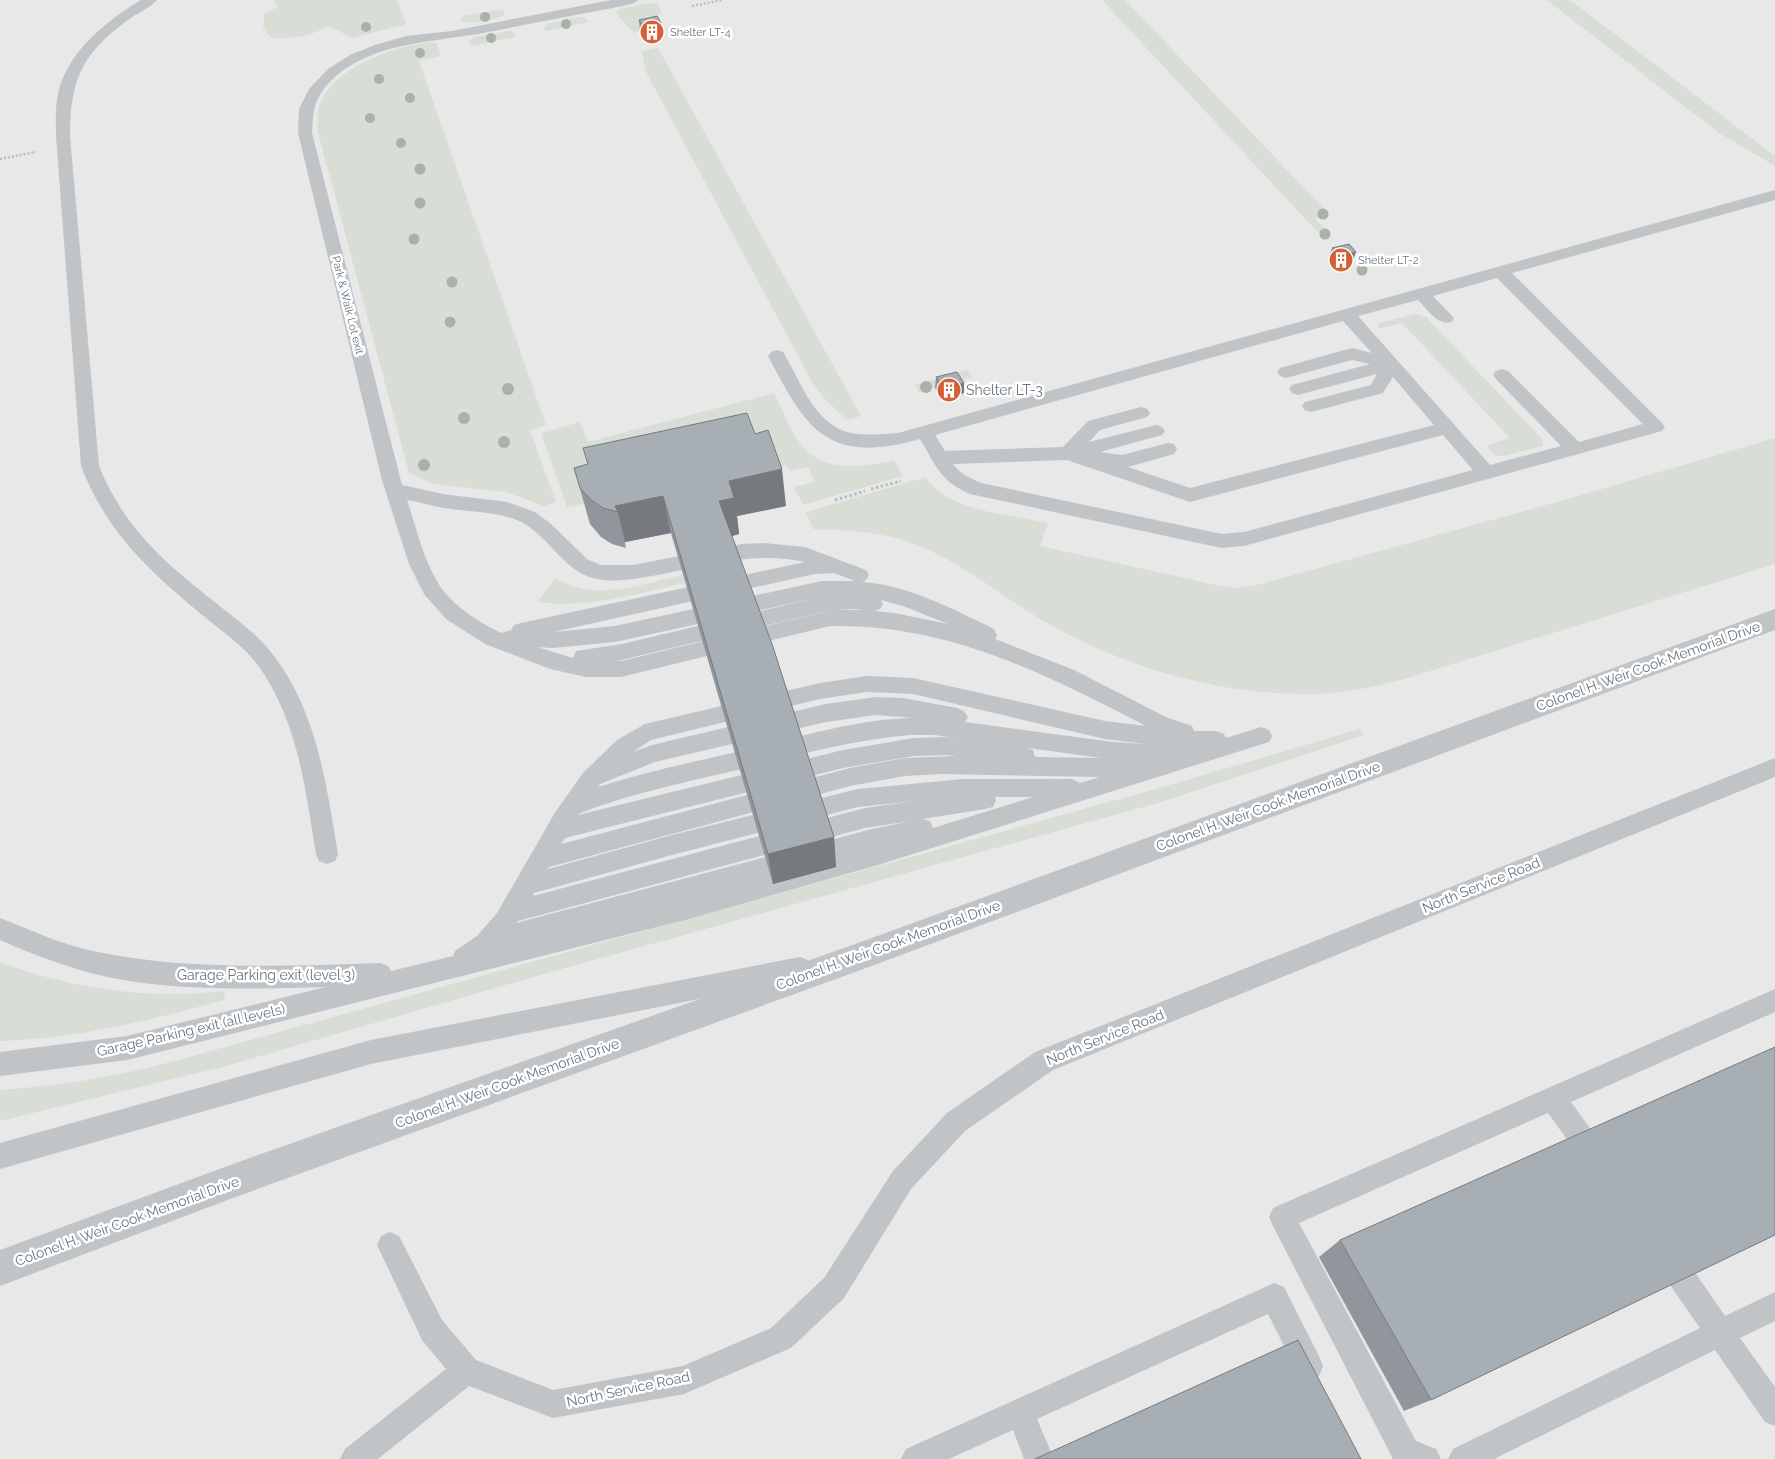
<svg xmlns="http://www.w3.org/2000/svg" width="1775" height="1459" viewBox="0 0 1775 1459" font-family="Raleway,sans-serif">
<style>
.built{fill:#e7e8e7}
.green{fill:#d8ddd5}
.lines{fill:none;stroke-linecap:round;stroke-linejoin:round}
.path-far1{stroke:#babdbf;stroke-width:2.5;stroke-dasharray:2 2;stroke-linecap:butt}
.path{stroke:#babdbf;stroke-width:3;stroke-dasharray:2.5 2.5;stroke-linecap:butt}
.service{fill:#c0c4c7;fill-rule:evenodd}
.tertiary{fill:#c0c4c7;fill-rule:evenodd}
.tree{fill:#a9b2a6}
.wall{fill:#90969b}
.shaded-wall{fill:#767a7e}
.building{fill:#a8afb4;stroke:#767a7e}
.labels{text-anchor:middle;stroke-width:5;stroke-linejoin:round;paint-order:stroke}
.far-poi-label{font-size:11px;fill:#687682;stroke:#fff;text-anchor:start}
.far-street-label{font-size:11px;fill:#687682;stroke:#fff}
.poi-label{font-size:14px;fill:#687682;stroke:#fff;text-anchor:start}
.street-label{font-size:14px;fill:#687682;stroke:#fff}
</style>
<rect width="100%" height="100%" fill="#f6f7f4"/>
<rect class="built" x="0" y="0" width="1775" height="1459"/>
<g class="green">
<path d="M274 0H397L406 24 352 38 329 26C307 37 295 39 271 38L263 27 265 13 278 7Z"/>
<polygon points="1102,0 1125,0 1325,210 1328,216 1315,219 1331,235 1322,237"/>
<polygon points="1547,0 1570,0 1775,156 1775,166 1719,133"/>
<polygon points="650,3 658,4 661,12 660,14 643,18 650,28 633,32 616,13 619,9"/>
<path d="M498 10H503L505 14C498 20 467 26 460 20L464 16Z"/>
<polygon points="580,17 585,18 589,22 545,31 543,28 548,24"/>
<polygon points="510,31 513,32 515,37 471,46 469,41 475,37"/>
<path d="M431 42 437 44 441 56 419 61 546 425 530 430 556 502 544 506 506 492 433 484 409 473 318 132C318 123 316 113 320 104 334 67 395 46 431 42Z"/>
<polygon points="658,48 861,416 847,420 824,398 812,382 645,70 642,51"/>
<polygon points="1415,314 1426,317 1543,440 1543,446 1503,456 1495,455 1488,448 1488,445 1510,438 1402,323 1379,329 1378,328 1379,323"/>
<polygon points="967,370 972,377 919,392 915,385"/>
<path d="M774 393C783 410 790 432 803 447 825 473 865 467 894 460L903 476 803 505 794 487 815 482 808 467 790 471 785 465 567 507 541 433 580 422 588 442Z"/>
<path d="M1775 438V564L1408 678C1375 687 1342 694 1307 694 1219 694 1131 669 1054 627 1003 599 956 555 899 539 871 531 842 530 813 529L806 512 926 477C945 511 1012 515 1048 523L1040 546 1220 586 1238 588 1257 585 1571 498Z"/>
<path d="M683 575 685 583C637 594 587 609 537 602L555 578C595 603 641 584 683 575Z"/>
<path d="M1360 729 1364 735 1161 802 551 972 222 1067 0 1121V1090C58 1086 115 1077 171 1062L1163 787Z"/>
<path d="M0 962C71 989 149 1000 225 991L224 1000C151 1020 76 1039 0 1041Z"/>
</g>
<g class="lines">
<g class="path-far1">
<polyline points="692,6 722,0"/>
<polyline points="0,159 36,152"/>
</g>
<g class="path">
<polyline points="871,489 901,481"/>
<polyline points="835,500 865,491"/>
</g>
<g class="service">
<path d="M141 0H157C150 8 137 13 128 20 82 53 70 80 70 136L99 466C124 528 165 563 216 603 234 618 255 632 270 651 317 709 326 783 338 854L335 861 327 864 319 861 316 854C305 788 298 720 257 664 242 644 220 630 201 614 148 570 106 531 81 466L56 136C56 122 55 107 58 94 67 52 106 21 141 0Z"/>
<path d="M611 0H639L632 4C582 14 533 23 483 33 430 43 360 42 323 90 313 103 313 118 312 133L402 485 443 494 507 502 535 512 551 524 587 559 600 565H633L742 544 764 543 805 547 866 570 869 575 866 580 862 582C908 585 953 609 994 629L997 635 995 639 1074 670 1166 717 1192 726 1194 731H1216L1224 734 1226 738 1261 727 1269 730 1272 736 1269 742 878 865 685 920 127 1060 0 1076V1052L127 1036 326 987C248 989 166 992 90 973 59 964 29 953 0 940V918C31 930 60 944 93 951 187 971 284 966 380 963L388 966 391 971 453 956 455 951 477 936 497 913 556 811 583 773 617 740 645 724 820 683 867 676 913 678 1105 721 1146 726C1043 673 949 624 830 626L621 677H586L550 669 485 644 446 619 424 594 409 564 382 480 298 133 299 109 309 89 328 69 350 55 375 45 406 36 452 31ZM407 500C419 502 432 506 444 508 469 512 496 511 519 521 549 534 563 573 597 579 618 583 641 578 662 574 709 565 757 551 805 562L521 623 514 625 511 630 501 633C479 622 451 605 438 583 423 558 416 527 407 500ZM834 573 855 581H822L615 626 553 632 815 574ZM816 598 622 644 576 651 573 658 537 647 552 648 615 642ZM881 600 903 606 948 624 894 613 875 611 880 609 883 604ZM855 609 862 610H835ZM827 611H828L621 661H617ZM867 692 913 694 1105 739 1146 744 1113 742 965 722 968 717 964 711 957 708 903 698 876 697 826 704 652 745 633 752 651 740 820 699ZM876 715 914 718C858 719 803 736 749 749 699 761 647 771 598 787L600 784 655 762 826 722ZM910 735H934L978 741 947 737 914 738 843 750 578 815 580 813C632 793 687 782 742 769 798 755 852 740 910 735ZM1028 748 1101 758 1035 757 1033 750ZM947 755 956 756 905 758 850 768 561 844 565 838 843 768 914 756ZM942 774 1100 777 1080 783 1072 779H963L858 789 672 835 548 869 549 867 850 786 905 776ZM995 797H1033L933 828 930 821 923 819 985 809 993 807 996 800ZM915 801 865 808 533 896 534 893 672 855 858 807ZM911 821 872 829 516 923 518 921 865 828Z"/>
<path d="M1775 190V200L1512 273 1662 423 1665 427 1662 431 1244 546 1222 548 970 494C939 480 937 467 920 439 828 465 807 431 768 356L771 352 777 350 783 352C801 381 814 425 851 433 867 436 883 434 898 433ZM1497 278 1643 424 1579 442 1508 371 1502 369 1496 371 1493 375 1496 379 1561 446 1490 465 1358 316 1418 300C1427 309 1438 326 1452 322L1454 318 1433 296ZM1343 321 1372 353 1352 348 1280 368 1277 372 1280 376 1286 378 1352 360 1370 364 1292 385 1289 389 1292 393 1298 395 1377 374 1371 385 1305 402 1302 406 1305 410 1311 412 1383 393 1393 377 1434 425 1190 488 1128 467 1174 454 1177 449 1174 444 1168 443 1122 455 1100 452 1162 435 1165 431 1162 427 1156 425 1089 442 1100 430 1147 417 1150 413 1147 409 1141 407 1088 421 1063 447 945 451 935 435ZM1443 435 1473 470 1244 532 1222 534 981 483C970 478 960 474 953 464L1067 460 1190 502Z"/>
<polygon points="1775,758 1775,777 1053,1070 965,1131 911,1189 844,1298 791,1348 684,1394 553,1418 469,1386 378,1459 340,1459 345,1449 446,1369 422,1340 377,1245 381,1236 390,1232 399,1236 442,1320 476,1360 553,1390 683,1366 771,1328 824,1278 893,1171 947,1113 1035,1052"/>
<polygon points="800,957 808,960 812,968 808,976 800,979 371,1064 0,1169 0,1143 371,1040"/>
<polygon points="1775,989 1775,1012 1571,1102 1592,1131 1596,1140 1592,1149 1583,1153 1574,1149 1548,1113 1299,1223 1416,1441 1436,1449 1441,1459 1393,1459 1273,1226 1269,1217 1273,1208"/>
<polygon points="1682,1264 1692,1268 1725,1316 1775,1292 1775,1321 1740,1338 1775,1387 1775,1426 1765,1422 1715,1350 1494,1459 1448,1459 1453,1449 1700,1328 1672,1288 1668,1278 1672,1268"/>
<polygon points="1274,1283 1284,1287 1319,1356 1323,1366 1319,1376 1309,1380 1299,1376 1268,1314 1037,1419 1054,1459 1024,1459 1013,1430 949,1459 901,1459 906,1449"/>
</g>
<polygon class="tertiary" points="1775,609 1775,630 858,971 233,1198 0,1286 0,1250 233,1164 858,943"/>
</g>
<g class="tree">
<circle cx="485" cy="17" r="5"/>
<circle cx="566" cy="24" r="5"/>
<circle cx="366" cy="27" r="5"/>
<circle cx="491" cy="38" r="5"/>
<circle cx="420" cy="53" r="5"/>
<circle cx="379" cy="79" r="5"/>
<circle cx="410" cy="98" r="5"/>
<circle cx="370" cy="118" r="5"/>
<circle cx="401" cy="143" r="5"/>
<circle cx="420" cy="169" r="5.5"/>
<circle cx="420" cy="203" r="5.5"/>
<circle cx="1323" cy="214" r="5.5"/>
<circle cx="1325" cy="234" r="5.5"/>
<circle cx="414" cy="239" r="5.5"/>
<circle cx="1362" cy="270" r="5.5"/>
<circle cx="452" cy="282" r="5.5"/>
<circle cx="450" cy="322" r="5.5"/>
<circle cx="926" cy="387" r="6"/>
<circle cx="508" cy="389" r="6"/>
<circle cx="464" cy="418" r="6"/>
<circle cx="504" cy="442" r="6"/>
<circle cx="424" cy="465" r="6"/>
</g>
<g class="wall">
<polygon points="639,20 663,33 645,37 640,30"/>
<polygon points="1332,248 1352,262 1336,266 1329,258"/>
<polygon points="936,377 964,393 943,399 935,388"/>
<polygon points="755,434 786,506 737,516 739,534 732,536 834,837 836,867 773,884 671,533 625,542 626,548 612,544 601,537 590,524 574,468 588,464 583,448"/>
<polygon points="1340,1240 1431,1400 1404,1411 1319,1257"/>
</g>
<g class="shaded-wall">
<polygon points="661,23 663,33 645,37 643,27"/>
<polygon points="1356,252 1352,262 1336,266 1339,255"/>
<polygon points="964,383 964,393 943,399 943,389"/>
<polygon points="782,469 786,506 737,516 739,534 725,538 719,501 729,481"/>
<polygon points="663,496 671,533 625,542 618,512 615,506"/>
<polygon points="834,837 836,867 773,884 768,854"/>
</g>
<g class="building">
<polygon points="657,16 661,23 643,27 639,20"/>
<polygon points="1349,244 1356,252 1339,255 1332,248"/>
<polygon points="957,372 964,383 943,389 936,377"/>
<polygon points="747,413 755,434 768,430 782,469 729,481 734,498 719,501 773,647 834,837 768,854 663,496 615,506 618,512 603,508 591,500 580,488 574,468 588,464 583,448"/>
<polygon points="1775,1047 1775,1235 1431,1400 1340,1240"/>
<polygon points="1298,1340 1361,1459 1035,1459"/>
</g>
<defs>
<symbol id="building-disc" viewBox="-11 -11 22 22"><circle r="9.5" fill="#d46136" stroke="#fff"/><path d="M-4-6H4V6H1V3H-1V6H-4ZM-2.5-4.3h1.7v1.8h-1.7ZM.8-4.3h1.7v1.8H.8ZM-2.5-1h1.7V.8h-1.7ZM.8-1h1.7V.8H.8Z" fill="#fff"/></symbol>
</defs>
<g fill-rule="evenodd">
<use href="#building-disc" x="638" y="18" width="28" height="28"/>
<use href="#building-disc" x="1327" y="246" width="28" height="28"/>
<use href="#building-disc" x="935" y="376" width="28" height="28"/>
</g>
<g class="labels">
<g class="far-poi-label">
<text x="670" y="36">Shelter LT-4</text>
<text x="1358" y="264">Shelter LT-2</text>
</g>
<g class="far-street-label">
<text transform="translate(348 305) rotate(76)" y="4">Park &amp; Walk Lot exit</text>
</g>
<g class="poi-label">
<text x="966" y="395">Shelter LT-3</text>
</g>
<g class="street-label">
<text transform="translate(1648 666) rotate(-20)" y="5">Colonel H. Weir Cook Memorial Drive</text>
<text transform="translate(1268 806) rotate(-20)" y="5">Colonel H. Weir Cook Memorial Drive</text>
<text transform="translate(1481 885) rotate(-22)" y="5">North Service Road</text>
<text transform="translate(888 945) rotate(-20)" y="5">Colonel H. Weir Cook Memorial Drive</text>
<text x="266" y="980">Garage Parking exit (level 3)</text>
<text transform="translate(191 1030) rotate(-13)" y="5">Garage Parking exit (all levels)</text>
<text transform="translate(1105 1037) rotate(-22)" y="5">North Service Road</text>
<text transform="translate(507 1083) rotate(-20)" y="5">Colonel H. Weir Cook Memorial Drive</text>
<text transform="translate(127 1221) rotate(-20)" y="5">Colonel H. Weir Cook Memorial Drive</text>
<text transform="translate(628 1389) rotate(-12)" y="5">North Service Road</text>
</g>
</g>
</svg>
